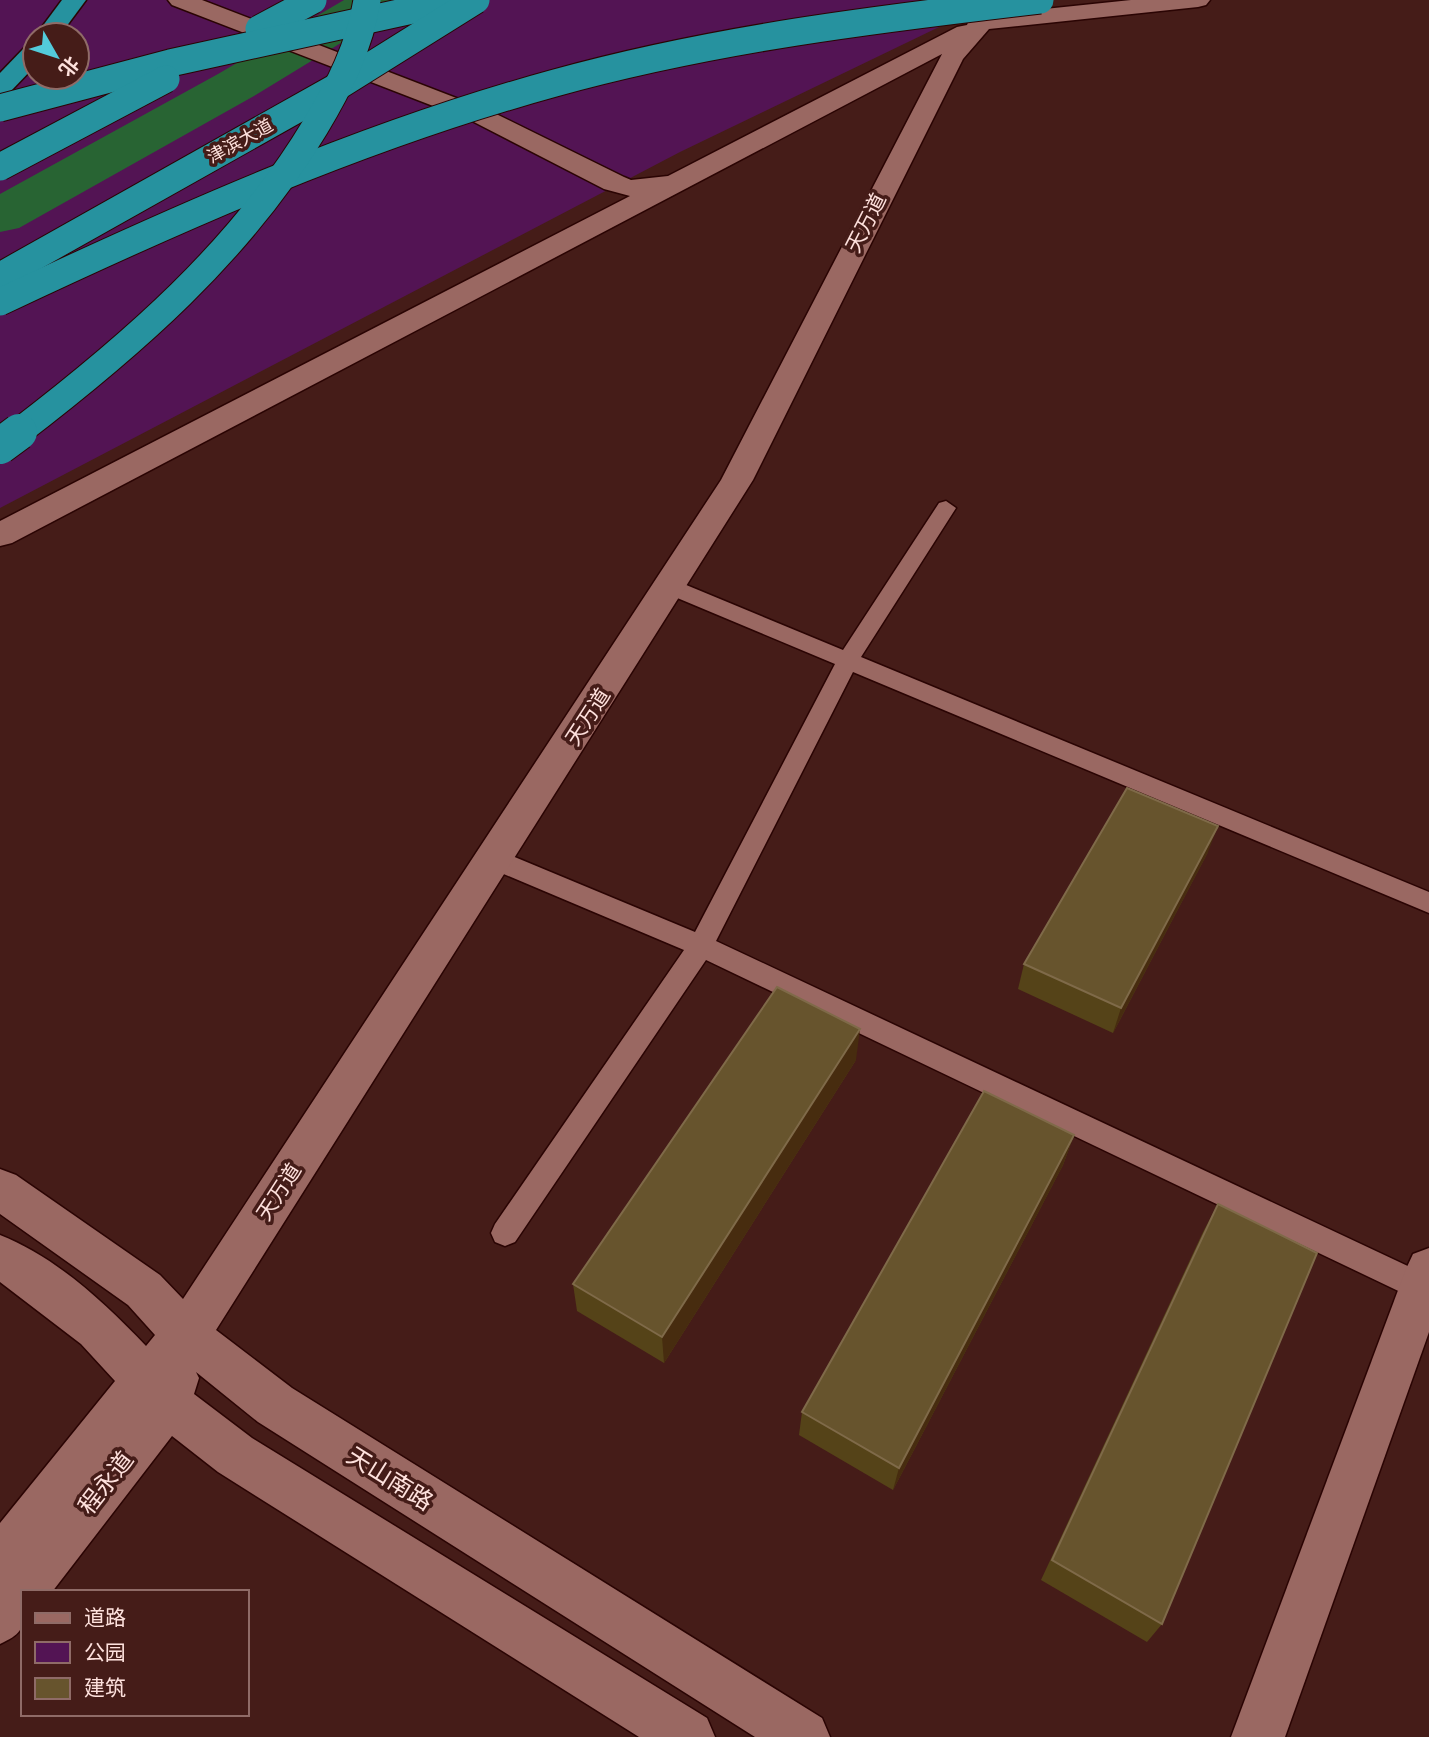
<svg xmlns="http://www.w3.org/2000/svg" width="1429" height="1737" viewBox="0 0 1429 1737" font-family="'Alegreya Sans','Noto Sans SC',sans-serif">
<style>
.green{fill:#531454;fill-rule:evenodd}
.lines{fill:none;stroke-linecap:round;stroke-linejoin:round}
.river{fill:#286433;fill-rule:evenodd}
.lane-casing{stroke:#2a0403;stroke-width:3}
.street-casing{stroke:#2a0403;stroke-width:3}
.secondary-casing{stroke:#2a0403;stroke-width:3}
.highway-casing{stroke:#2a0403;stroke-width:3}
.lane{fill:#9a6862;fill-rule:evenodd}
.street{fill:#9a6862;fill-rule:evenodd}
.secondary{fill:#9a6862;fill-rule:evenodd}
.highway{fill:#26929f;fill-rule:evenodd}
.highway-bridge-far1-casing{stroke:#2a0403;stroke-width:29;stroke-linecap:butt}
.highway-bridge-casing{stroke:#2a0403;stroke-width:38;stroke-linecap:butt}
.highway-bridge-far1{stroke:#26929f;stroke-width:27}
.highway-bridge{stroke:#26929f;stroke-width:36}
.wall{fill:#554318}
.shaded-wall{fill:#472c0f}
.building{fill:#67542d;stroke:#7f6a49;stroke-width:2}
.labels{text-anchor:middle;stroke-width:7;stroke-linejoin:round;paint-order:stroke}
.far-street-label{font-size:18px;fill:#fee1dd;stroke:#451c18}
.street-label{font-size:21px;fill:#fee1dd;stroke:#451c18}
.near-street-label{font-size:24px;fill:#fee1dd;stroke:#451c18}
</style>
<rect width="100%" height="100%" fill="#451c18"/>
<path class="green" d="M0 0H995L680 152 0 508ZM35 35H77V77H35Z"/>
<g class="lines">
<polygon class="river" points="344,0 402,0 395,10 254,96 19,228 0,232 0,194 218,74"/>
<defs>
<polygon id="lane" points="946,501 956,508 861,657 1429,892 1429,913 853,672 716,941 1429,1276 1429,1299 1423,1302 1413,1298 706,960 515,1242 505,1246 495,1242 491,1233 495,1224 684,950 487,867 484,860 487,853 496,850 505,853 695,932 835,664 663,592 660,587 663,582 679,582 843,650 939,503"/>
<polygon id="street" points="1429,1248 1429,1332 1285,1737 1231,1737 1406,1269 1413,1254"/>
<path id="secondary" d="M168 0H202L490 111 624 177 631 180 668 176 957 27 967 25 977 0H1001L997 14 1131 0H1210L1206 5 1198 7 989 29 963 59 753 480 216 1330 292 1388 822 1718 830 1737H755L258 1422 196 1372 199 1378 194 1394 252 1438 707 1718 715 1737H639L218 1472 172 1436 52 1592H23C23 1621 30 1631 0 1644V1523L115 1381 81 1344 0 1282V1235C56 1257 105 1303 146 1346L155 1335 128 1305 0 1214V1169L16 1175 160 1275 183 1299 721 480 942 54 12 543 0 546V521L630 196 604 189 472 121 172 5Z"/>
<g id="highway">
<polygon points="62,0 86,0 60,35 36,35"/>
<polygon points="35,44 35,66 9,93 0,96 0,73 26,46"/>
</g>
</defs>
<use href="#lane" class="lane-casing"/>
<use href="#street" class="street-casing"/>
<use href="#secondary" class="secondary-casing"/>
<use href="#highway" class="highway-casing"/>
<use href="#lane" class="lane"/>
<use href="#street" class="street"/>
<use href="#secondary" class="secondary"/>
<use href="#highway" class="highway"/>
<defs>
<g id="highway-bridge-far1">
<polyline points="259,29 313,0"/>
<polyline points="0,108 170,63 458,0"/>
<polyline points="0,167 166,79"/>
<polyline points="2,275 340,85 476,0"/>
<path d="M0 302C180 217 362 136 555 83 713 39 877 19 1040 0"/>
<path d="M16 434C131 346 240 252 315 127 339 87 360 46 367 0"/>
</g>
<polyline id="highway-bridge" points="0,446 19,432"/>
</defs>
<use href="#highway-bridge-far1" class="highway-bridge-far1-casing"/>
<use href="#highway-bridge" class="highway-bridge-casing"/>
<use href="#highway-bridge-far1" class="highway-bridge-far1"/>
<use href="#highway-bridge" class="highway-bridge"/>
</g>
<g class="wall">
<polygon points="1208,852 1113,1033 1018,989 1024,964"/>
<polygon points="856,1060 664,1363 577,1311 573,1284"/>
<polygon points="1074,1135 1063,1165 893,1490 799,1435 802,1412"/>
<polygon points="1218,1204 1162,1624 1147,1642 1041,1580 1203,1232"/>
</g>
<g class="shaded-wall">
<polygon points="1218,826 1208,852 1113,1033 1121,1008"/>
<polygon points="860,1029 856,1060 664,1363 662,1337"/>
<polygon points="1074,1135 1063,1165 893,1490 899,1468"/>
</g>
<g class="building">
<polygon points="1127,788 1218,826 1121,1008 1024,964"/>
<polygon points="777,987 860,1029 662,1337 573,1284"/>
<polygon points="984,1091 1074,1135 899,1468 802,1412"/>
<polygon points="1218,1204 1317,1253 1162,1624 1052,1560"/>
</g>
<g class="labels">
<g class="far-street-label">
<text transform="translate(240 141) rotate(-29)" y="6">津滨大道</text>
</g>
<g class="street-label">
<text transform="translate(866 223) rotate(-63)" y="7">天万道</text>
<text transform="translate(588 717) rotate(-57)" y="7">天万道</text>
<text transform="translate(279 1192) rotate(-57)" y="7">天万道</text>
</g>
<g class="near-street-label">
<text transform="translate(390 1479) rotate(32)" y="8">天山南路</text>
<text transform="translate(106 1483) rotate(-52)" y="8">程永道</text>
</g>
</g>
<rect x="21" y="1590" width="228" height="126" fill="#451c18" stroke="#8f6b67" stroke-width="2"/>
<rect x="35" y="1613" width="35" height="10" fill="#9a6862" stroke="#8f6b67" stroke-width="2"/>
<text x="84" y="1625" font-size="21" fill="#fee1dd">道路</text>
<rect x="35" y="1642" width="35" height="21" fill="#531454" stroke="#8f6b67" stroke-width="2"/>
<text x="84" y="1660" font-size="21" fill="#fee1dd">公园</text>
<rect x="35" y="1678" width="35" height="21" fill="#67542d" stroke="#8f6b67" stroke-width="2"/>
<text x="84" y="1695" font-size="21" fill="#fee1dd">建筑</text>
<g transform="translate(56 56) rotate(129)"><circle r="33" fill="#451c18" stroke="#8f6b67" stroke-width="2"/>
<path d="M0-5L12 26L0 18L-12 26Z" fill="#53cbdb"/>
<text y="-10" font-size="19" font-weight="bold" text-anchor="middle" fill="#fee1dd">北</text>
</g>
</svg>
